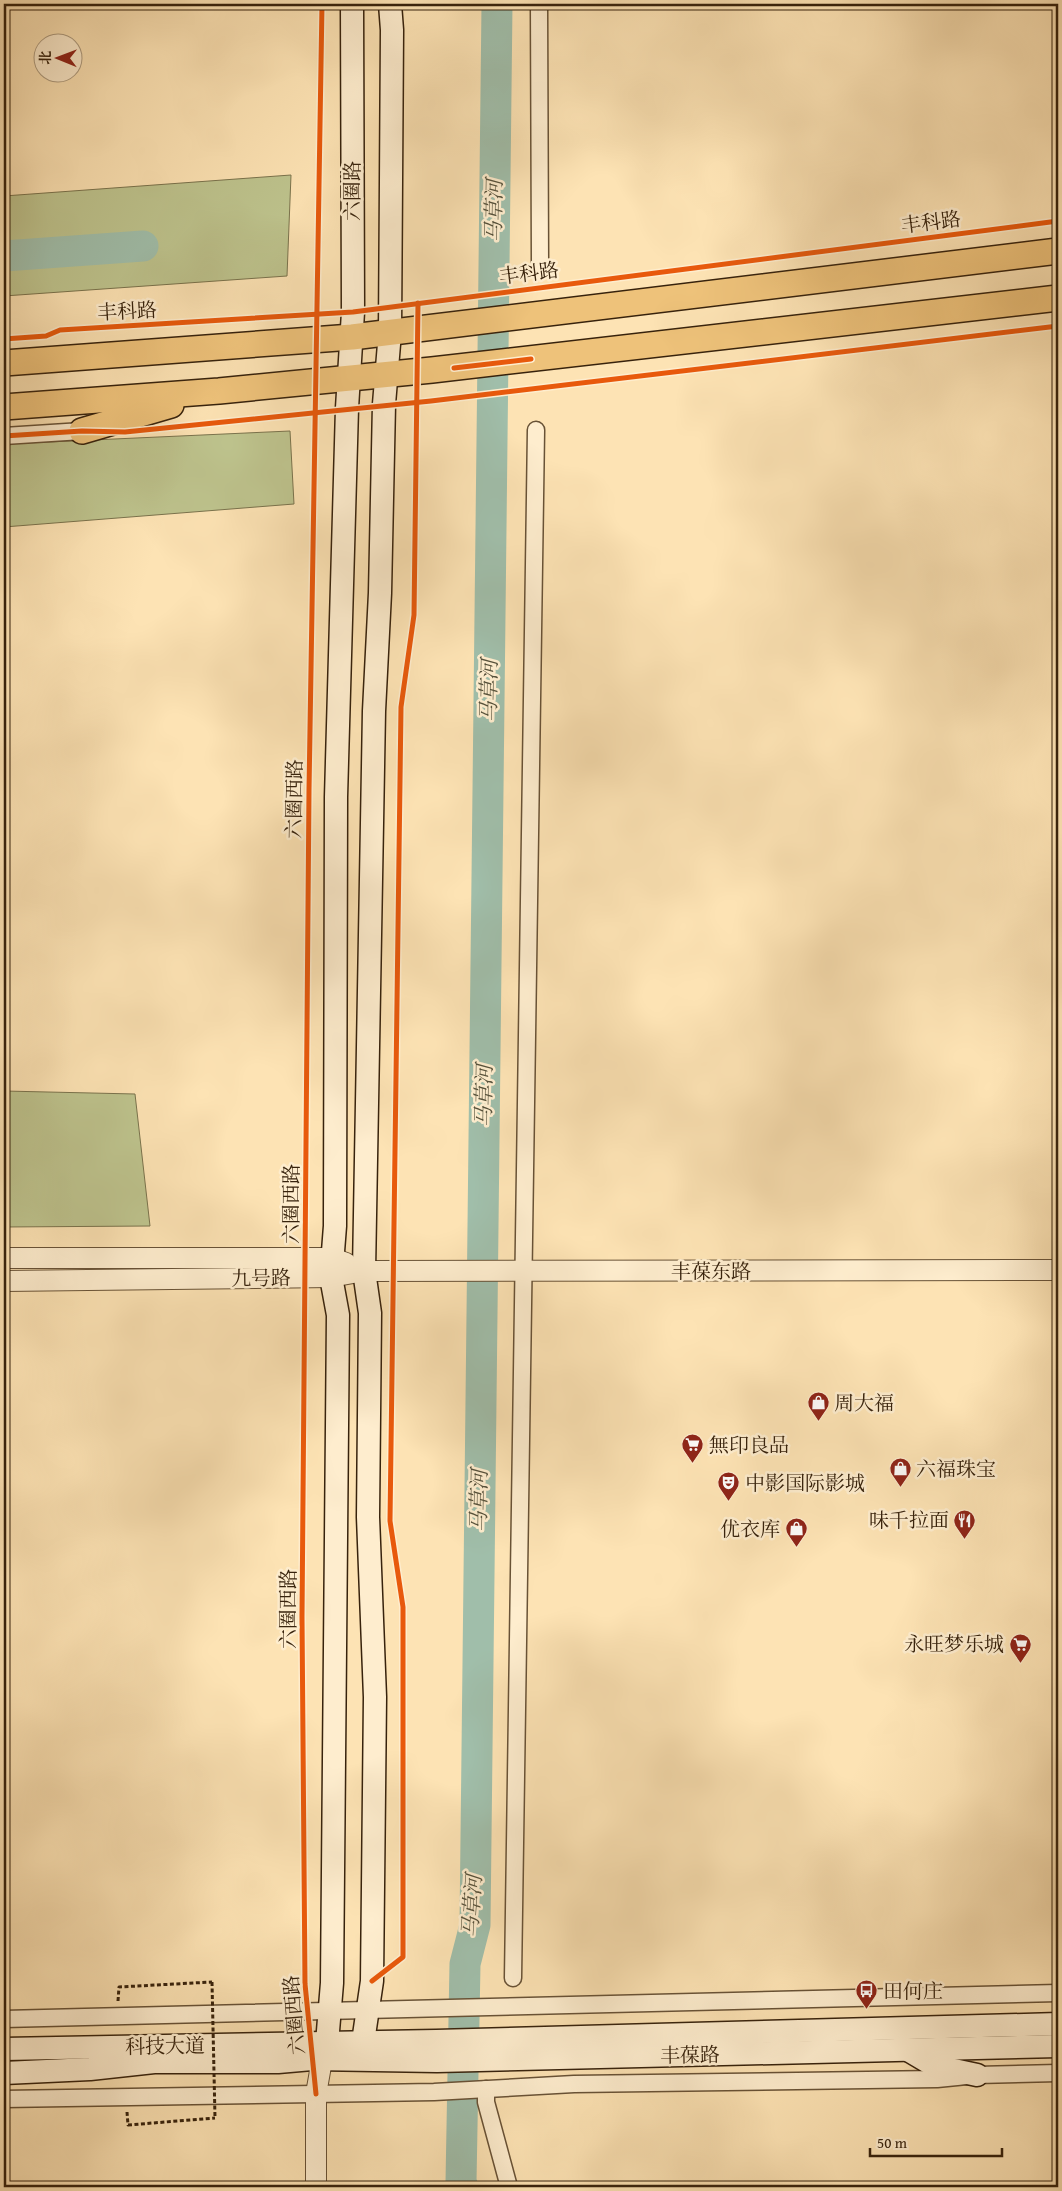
<svg xmlns="http://www.w3.org/2000/svg" width="1062" height="2191" viewBox="0 0 1062 2191" font-family="'Gentium Book Plus','Noto Serif SC',serif">
<style>
.green{fill:#bec48e;stroke:#7a734d}
.lines{fill:none;stroke-linecap:round;stroke-linejoin:round}
.river{stroke:#a0beaa;stroke-width:31}
.minor-casing{stroke:#685236;stroke-width:19}
.tertiary-casing{stroke:#685236;stroke-width:22}
.secondary-casing{stroke:#37220c;stroke-width:25}
.primary-casing{stroke:#37220c;stroke-width:28}
.path{stroke:#37220c;stroke-width:3;stroke-dasharray:4 2.5;stroke-linecap:butt}
.minor{stroke:#feedce;stroke-width:16}
.tertiary{stroke:#feedce;stroke-width:20}
.secondary{stroke:#feedce;stroke-width:22}
.primary{stroke:#eec27a;stroke-width:25}
.path-bridge{stroke:#37220c;stroke-width:3;stroke-dasharray:4 2.5;stroke-linecap:butt}
.cycleway-casing{stroke:#feedce;stroke-width:8}
.cycleway{stroke:#e8590c;stroke-width:5}
.labels{text-anchor:middle;stroke-width:5;stroke-linejoin:round;paint-order:stroke}
.street-label{font-size:20px;fill:#37220c;stroke:#feedce}
.poi-label{font-size:20px;fill:#37220c;stroke:#feedce;text-anchor:start}
.water-label{font-size:21px;font-style:italic;fill:#56513b;stroke:#feedce}
</style>
<rect width="100%" height="100%" fill="#fde3b4"/>
<filter id="stains"><feTurbulence type="fractalNoise" baseFrequency=".004" numOctaves="4"/><feColorMatrix values="0 0 0 0 .2 0 0 0 0 .09 0 0 0 0 .02 0 0 0 .5 -.17"/></filter>
<radialGradient id="worn" r=".72"><stop offset=".6" stop-color="#630" stop-opacity="0"/><stop offset="1" stop-color="#630" stop-opacity=".3"/></radialGradient>
<g class="green">
<polygon points="291,175 287,276 4,296 4,196"/>
<polygon points="290,431 294,504 4,527 4,444"/>
<polygon points="4,1091 135,1094 150,1226 4,1227"/>
</g>
<g class="lines">
<g class="river">
<polyline points="4,256 143,246"/>
<polyline points="463,2187 461,2182 465,1964 475,1925 497,4"/>
</g>
<defs>
<g id="minor">
<polyline points="539,4 540,264"/>
<polyline points="4,436 82,431"/>
<polyline points="513,1978 536,430"/>
<polyline points="4,2019 1058,1993"/>
<polyline points="486,2089 486,2102 509,2187"/>
<polyline points="4,2099 434,2092 574,2084 937,2079 977,2075 1058,2073"/>
</g>
<g id="tertiary">
<polyline points="4,1258 332,1258 346,1263"/>
<polyline points="4,1281 331,1277 364,1271 1058,1270"/>
<polyline points="316,2187 316,2094 322,2060"/>
</g>
<g id="secondary">
<polyline points="4,2049 436,2041 1058,2024"/>
<polyline points="908,2050 935,2066 977,2075"/>
<polyline points="322,2060 363,2042 372,1981 375,1697 368,1517 370,1313 364,1271 374,711 380,593 384,404 390,332 392,30 390,4"/>
<polyline points="322,2060 327,2043 332,1983 338,1315 331,1277 335,1226 336,797 347,408 353,312 352,4"/>
<polyline points="4,2073 90,2069 154,2062 278,2062 312,2059 437,2061 1058,2046"/>
</g>
<g id="primary">
<polyline points="4,363 352,337 1058,251"/>
<polyline points="4,407 219,391 432,370 1058,298"/>
<polyline points="82,431 171,405"/>
</g>
</defs>
<use href="#minor" class="minor-casing"/>
<use href="#tertiary" class="tertiary-casing"/>
<use href="#secondary" class="secondary-casing"/>
<use href="#primary" class="primary-casing"/>
<g class="path">
<polyline points="118,2001 119,1987 212,1982"/>
<polyline points="127,2112 128,2125 215,2118"/>
</g>
<use href="#minor" class="minor"/>
<use href="#tertiary" class="tertiary"/>
<use href="#secondary" class="secondary"/>
<use href="#primary" class="primary"/>
<polyline class="path-bridge" points="212,1982 215,2118"/>
<defs>
<g id="cycleway">
<polyline points="4,339 46,336 60,330 353,312 1058,221"/>
<polyline points="454,368 531,359"/>
<polyline points="4,436 82,431 125,432 431,401 1058,326"/>
<polyline points="372,1981 403,1957 403,1607 390,1521 401,707 414,615 418,303"/>
<polyline points="316,2094 305,1984 302,1617 309,790 322,4"/>
</g>
</defs>
<use href="#cycleway" class="cycleway-casing"/>
<use href="#cycleway" class="cycleway"/>
</g>
<defs>
<symbol id="shop-pin" viewBox="-11 -11 22 30"><path d="M0 17L-7.5 6A9.5 9.5 0 1 1 7.5 6Z" fill="#8f2418" stroke="#feedce"/><path d="M-5-2.5h2.3a2.7 3.5 0 0 1 5.4 0H5L5.5 6h-11ZM-1.5-2.5h3a1.5 2.3 0 0 0-3 0Z" fill="#fff"/></symbol>
<symbol id="supermarket-pin" viewBox="-11 -11 22 30"><path d="M0 17L-7.5 6A9.5 9.5 0 1 1 7.5 6Z" fill="#8f2418" stroke="#feedce"/><path d="M-6-5.5h2.5l.6 2H6L4.5 2H-2.5L-4.4-4H-6ZM-1.5 3.2a1.3 1.3 0 1 0 .1 0ZM3 3.2a1.3 1.3 0 1 0 .1 0Z" fill="#fff"/></symbol>
<symbol id="theatre-pin" viewBox="-11 -11 22 30"><path d="M0 17L-7.5 6A9.5 9.5 0 1 1 7.5 6Z" fill="#8f2418" stroke="#feedce"/><path d="M-5-5.5Q0-4 5-5.5V0Q5 5 0 6Q-5 5-5 0ZM-3.3-2.5H-1v1.5H-3.3ZM1-2.5H3.3v1.5H1ZM-2.8 1Q0 5.5 2.8 1Z" fill="#fff"/></symbol>
<symbol id="restaurant-pin" viewBox="-11 -11 22 30"><path d="M0 17L-7.5 6A9.5 9.5 0 1 1 7.5 6Z" fill="#8f2418" stroke="#feedce"/><path d="M-5-6h1v4h1v-4h1v4h1v-4h1v5L-1.5 .5V6h-2V.5L-5-1ZM5-6V6H3V1.5H1.5Q1.5-4 5-6Z" fill="#fff"/></symbol>
<symbol id="bus-pin" viewBox="-11 -11 22 30"><path d="M0 17L-7.5 6A9.5 9.5 0 1 1 7.5 6Z" fill="#8f2418" stroke="#feedce"/><path d="M-5-6H5V4H4V6H2V4H-2V6H-4V4H-5ZM-3.5-4V0h7V-4ZM-3.5 1.2v1.5H-2V1.2ZM2 1.2v1.5H3.5V1.2Z" fill="#fff"/></symbol>
</defs>
<g fill-rule="evenodd">
<use href="#shop-pin" x="806" y="1390" width="25" height="34"/>
<use href="#supermarket-pin" x="680" y="1432" width="25" height="34"/>
<use href="#shop-pin" x="888" y="1456" width="25" height="34"/>
<use href="#theatre-pin" x="716" y="1470" width="25" height="34"/>
<use href="#restaurant-pin" x="952" y="1508" width="25" height="34"/>
<use href="#shop-pin" x="784" y="1516" width="25" height="34"/>
<use href="#supermarket-pin" x="1008" y="1632" width="25" height="34"/>
<use href="#bus-pin" x="854" y="1978" width="25" height="34"/>
</g>
<g class="labels">
<g class="street-label">
<text transform="translate(352 191) rotate(-90)" y="7">六圈路</text>
<text transform="translate(931 222) rotate(-7)" y="7">丰科路</text>
<text transform="translate(529 273) rotate(-7)" y="7">丰科路</text>
<text transform="translate(127 311) rotate(-3)" y="7">丰科路</text>
<text transform="translate(294 799) rotate(-89)" y="7">六圈西路</text>
<text transform="translate(291 1204) rotate(-90)" y="7">六圈西路</text>
<text x="711" y="1278">丰葆东路</text>
<text transform="translate(261 1278) rotate(-1)" y="7">九号路</text>
<text transform="translate(288 1609) rotate(-90)" y="7">六圈西路</text>
<text transform="translate(294 2015) rotate(-95)" y="7">六圈西路</text>
<text transform="translate(165 2046) rotate(-1)" y="7">科技大道</text>
<text transform="translate(690 2055) rotate(-1)" y="7">丰葆路</text>
</g>
<g class="poi-label">
<text x="834" y="1410">周大福</text>
<text x="709" y="1452">無印良品</text>
<text x="916" y="1476">六福珠宝</text>
<text x="745" y="1490">中影国际影城</text>
<text x="949" y="1527" text-anchor="end">味千拉面</text>
<text x="780" y="1536" text-anchor="end">优衣库</text>
<text x="1004" y="1651" text-anchor="end">永旺梦乐城</text>
<text x="883" y="1998">田何庄</text>
</g>
<g class="water-label">
<text transform="translate(494 211) rotate(-89)" y="7">马草河</text>
<text transform="translate(489 691) rotate(-89)" y="7">马草河</text>
<text transform="translate(484 1096) rotate(-89)" y="7">马草河</text>
<text transform="translate(479 1501) rotate(-89)" y="7">马草河</text>
<text transform="translate(472 1906) rotate(-86)" y="7">马草河</text>
</g>
</g>
<rect width="1062" height="2191" fill="none" stroke="#fde3b4" stroke-width="20"/>
<rect x="5" y="5" width="1052" height="2181" fill="none" stroke="#37220c" stroke-width="2.5"/>
<rect x="10" y="10" width="1042" height="2171" fill="none" stroke="#37220c"/>
<g transform="translate(58 58) rotate(271)"><circle r="24" fill="#feedce" stroke="#ae9c80"/>
<path d="M0-4L9 19L0 12L-9 19Z" fill="#8f2418"/>
<text y="-8" font-size="14" font-weight="bold" text-anchor="middle" fill="#37220c">北</text>
</g>
<path d="M870 2148v8h132v-8" fill="none" stroke="#37220c" stroke-width="2.5"/>
<text x="877" y="2148" font-size="15" fill="#37220c" stroke="#feedce" stroke-width="4" paint-order="stroke">50 m</text>
<rect width="100%" height="100%" filter="url(#stains)"/>
<rect width="100%" height="100%" fill="url(#worn)"/>
</svg>
